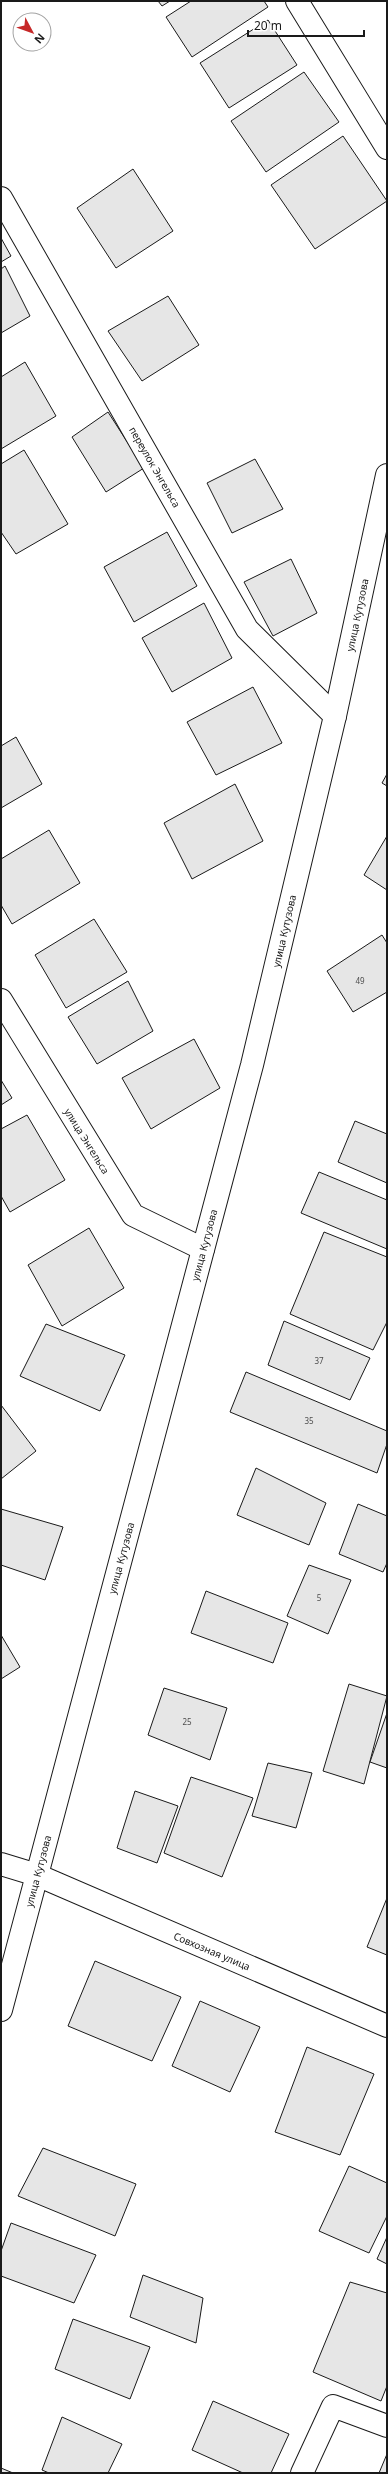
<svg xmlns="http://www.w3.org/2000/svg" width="388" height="2474" viewBox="0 0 388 2474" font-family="'Noto Sans',sans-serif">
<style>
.building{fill:#e6e6e6;stroke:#1a1a1a}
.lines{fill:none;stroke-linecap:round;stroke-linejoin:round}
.minor-casing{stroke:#1a1a1a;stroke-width:24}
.secondary-casing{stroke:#1a1a1a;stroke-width:24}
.minor{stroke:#fff;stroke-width:22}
.secondary{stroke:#fff;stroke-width:22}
.labels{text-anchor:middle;stroke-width:3;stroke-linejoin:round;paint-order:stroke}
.number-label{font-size:8px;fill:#4d4d4d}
.street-label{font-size:10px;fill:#1a1a1a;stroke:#fff}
</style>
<rect width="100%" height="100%" fill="#fff"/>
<g class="building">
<polygon points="158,1 170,1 162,6"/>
<polygon points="191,1 264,1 268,7 192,57 166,17"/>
<polygon points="268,20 297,65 229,108 200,63"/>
<polygon points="304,72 339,122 266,172 231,121"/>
<polygon points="343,136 387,201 315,249 271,185"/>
<polygon points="133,169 173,231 116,268 77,208"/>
<polygon points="1,238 11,256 1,262"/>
<polygon points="5,266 30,316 1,333 1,269"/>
<polygon points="168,296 199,345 142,381 108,331"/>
<polygon points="25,362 56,416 1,449 1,377"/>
<polygon points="108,412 144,468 106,492 72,437"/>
<polygon points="24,450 68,524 16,554 1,532 1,464"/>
<polygon points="255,459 283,509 232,533 207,483"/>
<polygon points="167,532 197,586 134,622 104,567"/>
<polygon points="291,559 317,613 273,636 244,582"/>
<polygon points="204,603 232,658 172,692 142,638"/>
<polygon points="253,687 282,743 216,775 187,722"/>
<polygon points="16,737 42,784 1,808 1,746"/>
<polygon points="387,774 387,786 382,783"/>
<polygon points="235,784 263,841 192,879 164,823"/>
<polygon points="49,830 80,883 12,924 1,905 1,859"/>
<polygon points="387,836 387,890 364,875"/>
<polygon points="94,919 127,972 66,1008 35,955"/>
<polygon points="382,935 387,943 387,992 353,1012 327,971"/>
<polygon points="128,981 153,1031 97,1064 68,1017"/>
<polygon points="194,1039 220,1088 151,1129 122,1078"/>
<polygon points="1,1080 12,1098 1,1105"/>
<polygon points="27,1115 65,1180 10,1212 1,1196 1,1129"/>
<polygon points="355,1121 387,1134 387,1183 338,1162"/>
<polygon points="319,1172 387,1200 387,1249 301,1213"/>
<polygon points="89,1228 124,1288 62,1326 28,1265"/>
<polygon points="324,1232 387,1257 387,1322 373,1350 290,1314"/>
<polygon points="284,1321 370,1358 350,1400 268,1365"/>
<polygon points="46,1324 125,1355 100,1411 20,1376"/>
<polygon points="246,1372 387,1431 387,1444 377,1473 230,1412"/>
<polygon points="1,1405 36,1451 1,1479"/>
<polygon points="256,1468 326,1503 309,1545 237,1515"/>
<polygon points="358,1504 387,1516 387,1563 383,1572 339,1554"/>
<polygon points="1,1509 63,1527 45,1580 1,1565"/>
<polygon points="309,1565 351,1580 328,1634 287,1616"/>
<polygon points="206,1591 288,1623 273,1663 191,1633"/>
<polygon points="1,1635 20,1667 1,1679"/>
<polygon points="349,1684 387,1696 364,1784 323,1771"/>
<polygon points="164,1688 227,1708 210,1760 148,1735"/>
<polygon points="387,1713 387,1768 370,1762"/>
<polygon points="268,1763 312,1773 296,1828 252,1816"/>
<polygon points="191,1777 253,1798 222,1877 164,1853"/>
<polygon points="135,1791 178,1806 157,1863 117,1848"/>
<polygon points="387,1898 387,1955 367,1947"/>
<polygon points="95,1961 181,1997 152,2061 68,2026"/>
<polygon points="200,2001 260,2027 230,2092 172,2066"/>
<polygon points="307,2047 374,2074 340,2155 275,2132"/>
<polygon points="43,2148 136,2184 115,2236 18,2196"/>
<polygon points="349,2166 387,2183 387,2216 369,2253 319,2231"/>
<polygon points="11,2223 96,2255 74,2303 1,2276 1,2251"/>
<polygon points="387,2237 387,2264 377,2259"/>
<polygon points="143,2275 203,2298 196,2343 130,2317"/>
<polygon points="350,2282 387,2293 387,2386 381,2401 313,2372"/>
<polygon points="73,2319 150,2347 130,2399 55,2369"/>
<polygon points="213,2401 289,2434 271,2473 243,2473 192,2450"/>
<polygon points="62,2417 122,2444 108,2473 49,2473 42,2470"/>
<polygon points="387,2454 387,2473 379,2473"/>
<polygon points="1,2468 13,2473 1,2473"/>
</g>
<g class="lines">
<defs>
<g id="minor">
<polyline points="297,1 387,148"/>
<polyline points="1,198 247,629 335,716"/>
<polyline points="1,1000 133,1215 203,1249"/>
<polyline points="1,1864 37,1875 1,2010"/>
<polyline points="302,2473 333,2406 387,2426"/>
</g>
<polyline id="secondary" points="387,475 335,716 252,1065 37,1875 387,2026"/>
</defs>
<use href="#minor" class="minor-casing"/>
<use href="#secondary" class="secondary-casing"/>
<use href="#minor" class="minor"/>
<use href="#secondary" class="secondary"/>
</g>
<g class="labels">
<g class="number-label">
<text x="360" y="984">49</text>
<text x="319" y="1364">37</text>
<text x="309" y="1424">35</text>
<text x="319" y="1601">5</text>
<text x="187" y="1725">25</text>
</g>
<g class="street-label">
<text transform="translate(155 467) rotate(60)" y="4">переулок Энгельса</text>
<text transform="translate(357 615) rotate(-78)" y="4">улица Кутузова</text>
<text transform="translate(284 931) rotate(-77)" y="4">улица Кутузова</text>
<text transform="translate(87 1141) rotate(58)" y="4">улица Энгельса</text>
<text transform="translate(204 1245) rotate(-75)" y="4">улица Кутузова</text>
<text transform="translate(121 1558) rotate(-75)" y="4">улица Кутузова</text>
<text transform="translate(38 1871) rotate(-75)" y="4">улица Кутузова</text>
<text transform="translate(212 1951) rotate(23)" y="4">Совхозная улица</text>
</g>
</g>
<rect width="388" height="2474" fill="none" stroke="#1a1a1a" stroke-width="4"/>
<g transform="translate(32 32) rotate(131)"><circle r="19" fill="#ffffff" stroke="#a3a3a3"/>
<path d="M0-3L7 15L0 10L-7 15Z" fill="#c62828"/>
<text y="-6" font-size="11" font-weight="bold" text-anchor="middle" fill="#1a1a1a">N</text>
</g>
<path d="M248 30v6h116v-6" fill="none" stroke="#1a1a1a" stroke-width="2"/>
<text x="254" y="30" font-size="12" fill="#1a1a1a" stroke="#ffffff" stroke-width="3" paint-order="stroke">20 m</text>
</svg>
